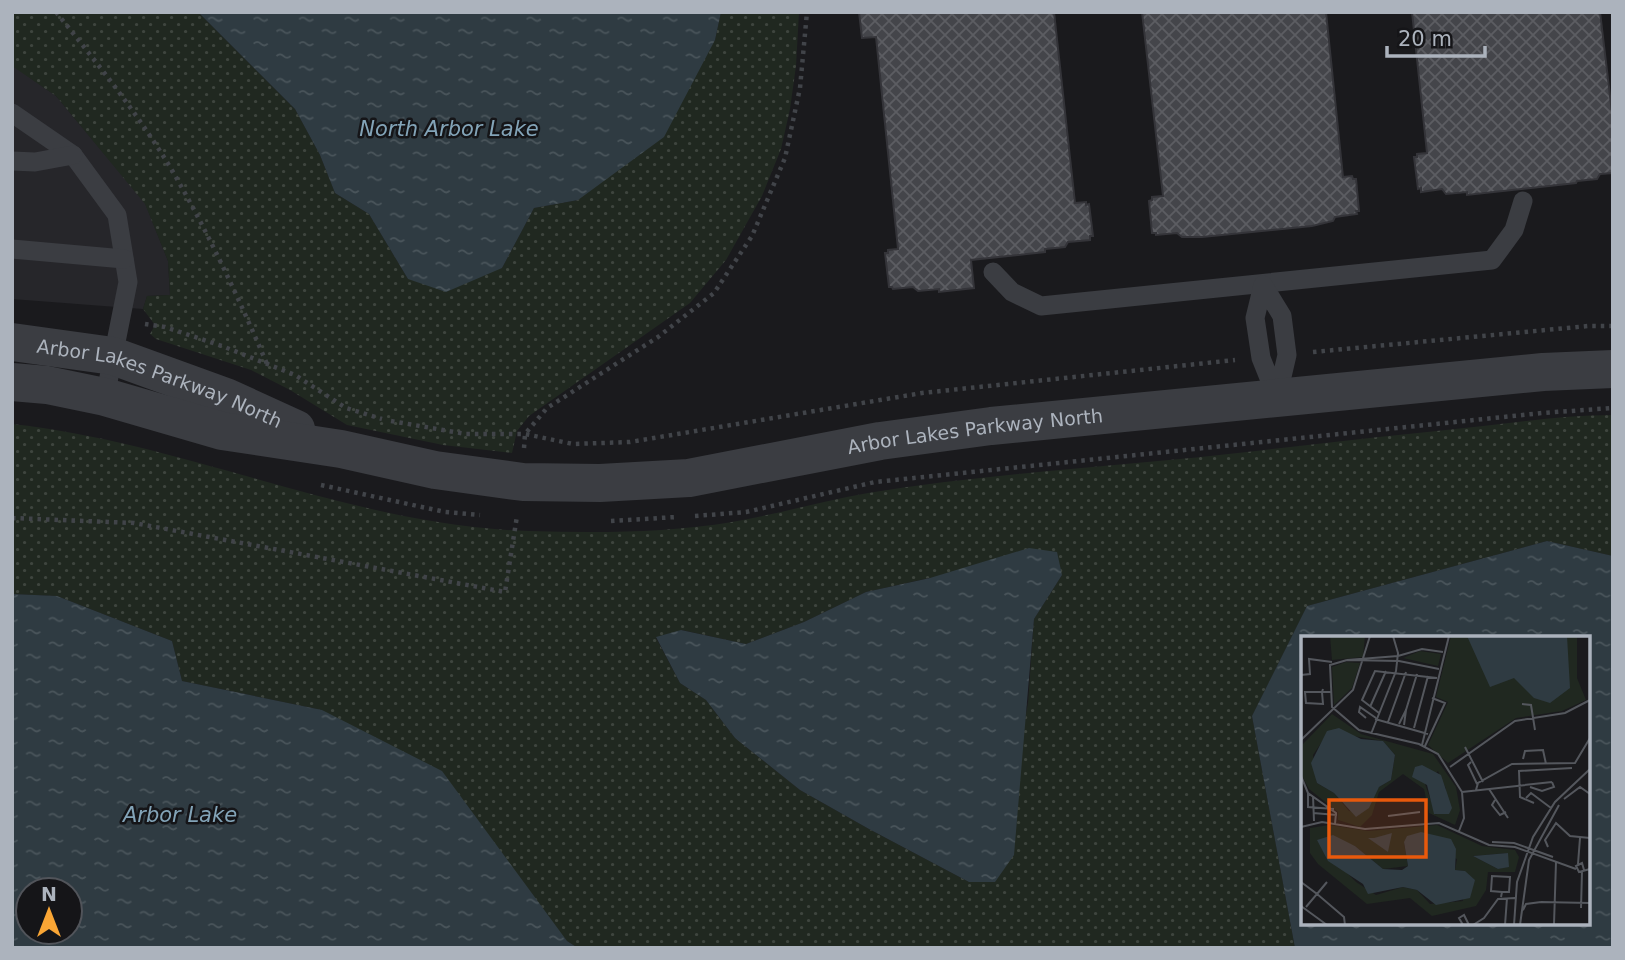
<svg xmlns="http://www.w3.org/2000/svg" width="1625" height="960" viewBox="0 0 1625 960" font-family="'DejaVu Sans',sans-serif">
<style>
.built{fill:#26262a}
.grass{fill:url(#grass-dots);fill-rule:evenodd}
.water{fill:url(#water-ripples);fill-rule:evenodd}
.building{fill:url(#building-cross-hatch);stroke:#343439;stroke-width:2}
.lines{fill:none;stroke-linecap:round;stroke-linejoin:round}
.path{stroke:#414449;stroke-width:4.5;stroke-dasharray:3.5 5;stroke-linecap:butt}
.service{stroke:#3b3d42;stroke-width:19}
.tertiary{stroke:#3b3d42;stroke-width:38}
.labels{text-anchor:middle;stroke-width:5;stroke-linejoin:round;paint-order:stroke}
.street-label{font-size:19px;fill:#acb3bd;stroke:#151518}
.water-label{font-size:21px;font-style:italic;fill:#83a4b8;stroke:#151518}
.inset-road{fill:none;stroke:#54575d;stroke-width:2}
.view{fill:#e8590c;fill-opacity:0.15;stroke:#e8590c;stroke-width:3.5}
.inset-edge{fill:none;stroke:#acb3bd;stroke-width:3.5}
</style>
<defs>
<pattern id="grass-dots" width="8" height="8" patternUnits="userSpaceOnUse" patternTransform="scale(1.75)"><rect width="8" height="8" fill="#202820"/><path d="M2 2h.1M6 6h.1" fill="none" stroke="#3e453e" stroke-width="1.8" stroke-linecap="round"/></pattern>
<pattern id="water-ripples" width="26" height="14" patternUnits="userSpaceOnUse" patternTransform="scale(1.75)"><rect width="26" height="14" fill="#2f3b42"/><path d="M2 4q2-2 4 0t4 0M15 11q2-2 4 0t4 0" fill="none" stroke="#4a555b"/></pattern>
<pattern id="building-cross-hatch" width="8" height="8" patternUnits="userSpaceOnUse" patternTransform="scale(1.75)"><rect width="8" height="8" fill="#44454a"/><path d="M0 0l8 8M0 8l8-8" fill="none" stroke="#5c5d62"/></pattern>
</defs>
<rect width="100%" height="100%" fill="#1a1a1d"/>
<polygon class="built" points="12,65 56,96 145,203 168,261 170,295 147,296 143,309 12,299"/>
<g class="grass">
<polygon points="12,12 198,12 295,109 320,155 335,193 369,214 408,279 502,268 534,208 578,200 715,40 721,12 799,12 796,66 790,109 781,149 762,196 726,260 690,303 529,416 517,431 512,453 443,445 347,425 290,390 251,370 156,339 150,334 155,325 143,309 147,296 170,295 168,261 145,204 56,96 12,66"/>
<path d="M1613 415V556L1547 541 1307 606 1252 716 1295 948H578L567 941 322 710 182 681 172 641 57 596 12 594V424C188 443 352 526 529 531 596 533 666 533 732 522 778 514 822 501 868 493 996 472 1127 466 1256 451 1332 442 1407 434 1483 426 1526 421 1570 415 1613 415ZM1062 575 1034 619 1028 703 995 882H969L869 829 800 790 735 738 706 700 680 683 656 638 682 630 746 644 804 622 866 592 929 578Z"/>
</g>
<g class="water">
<polygon points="198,12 721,12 715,40 664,137 578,200 534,208 502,268 446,292 408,279 369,214 335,193 320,155 295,109"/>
<path d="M1547 541 1613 556V948H1295L1252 716 1307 606ZM1303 638H1588V923H1303Z"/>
<polygon points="1029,548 1057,552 1062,575 1034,619 1014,855 995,882 969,882 869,829 800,790 735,738 706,700 680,683 656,637 681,630 746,644 804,622 866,592 930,578"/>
<path d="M12 594 57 596 172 641 182 681 322 710 442 771 567 941 578 948H12ZM28 890H70V932H28Z"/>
</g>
<g class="building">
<polygon points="859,12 1054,12 1075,203 1086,202 1086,205 1089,204 1093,236 1090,236 1090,240 1068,242 1065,247 1045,249 1045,252 971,260 974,288 939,292 939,289 918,291 913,287 893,289 892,287 889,287 885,253 888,253 888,250 898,249 876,37 862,38"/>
<polygon points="1142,12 1326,12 1343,177 1352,176 1353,179 1356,179 1359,211 1356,211 1357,214 1335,217 1333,221 1312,226 1202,237 1182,237 1177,233 1156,235 1156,233 1152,233 1149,201 1152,200 1152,197 1163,196"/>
<polygon points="1412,12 1600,12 1613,121 1613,173 1600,174 1597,179 1577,181 1576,183 1467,195 1467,192 1446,194 1442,189 1421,192 1421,188 1418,189 1414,157 1417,157 1417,154 1427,153"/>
</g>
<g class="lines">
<g class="path">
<path d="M56 12C97 63 139 115 173 172 209 234 239 299 267 364"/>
<polyline points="145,324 165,327 222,346 295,375 346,408 382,419"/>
<polyline points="1313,352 1588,326 1613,326"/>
<polyline points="391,421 466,434 525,434 573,444 630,442 922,393 1235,360"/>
<polyline points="524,448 525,434 547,408 658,337 714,293 752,236 785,158 800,88 807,12"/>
<polyline points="321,485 445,512 480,515"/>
<polyline points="695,516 746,512 875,482 1542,413 1613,408"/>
<polyline points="12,518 134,523 505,592 517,516"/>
<polyline points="611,521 676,517"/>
</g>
<g class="service">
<polyline points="12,113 73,155 117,215 128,282 105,397"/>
<polyline points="12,161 35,162 73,155"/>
<polyline points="12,249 124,259"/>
<polyline points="993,272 1012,292 1041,306 1492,260 1514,230 1523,201"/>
<polygon points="1263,285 1282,316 1287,355 1277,398 1261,358 1255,318"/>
</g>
<g class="tertiary">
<path id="s1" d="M12 342 113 356 226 397 296 429"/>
<path id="s2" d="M12 382 47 385 105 397 222 431 341 449 435 470 523 482 600 483 689 478 880 441 991 426 1543 372 1613 369"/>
</g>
</g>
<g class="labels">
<g class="street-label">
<text dy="7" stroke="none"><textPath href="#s1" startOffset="154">Arbor Lakes Parkway North</textPath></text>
<text dy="7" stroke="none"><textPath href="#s2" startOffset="978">Arbor Lakes Parkway North</textPath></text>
</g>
<g class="water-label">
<text x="449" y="136">North Arbor Lake</text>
<text x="180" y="822">Arbor Lake</text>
</g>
</g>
<g transform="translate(1301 636)">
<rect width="289" height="289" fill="#1a1a1d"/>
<path d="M29 0H64L62 21 31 24ZM45 26 59 27 51 52 33 69 31 31ZM31 78 60 98 132 118 155 151 159 174 154 189 128 177 123 153 102 138 78 156 71 179 59 191 37 184V176L8 153 0 138 2 108ZM52 100 82 105 94 119 90 144 78 151 60 176 48 175 33 157 16 147 12 119 22 104ZM137 135 145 153 135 179 124 148ZM28 189 67 195 136 189 181 210 214 214 218 221 214 236H187L185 254 175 270 131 280 109 262 66 268 17 228 9 217V192ZM39 204 54 210 82 233 107 230 103 207 156 223 154 234 164 235 162 265 129 268 116 254 102 251 75 259 55 246 21 212 20 206ZM207 217 205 231 197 233 172 220Z" fill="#202820" fill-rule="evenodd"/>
<path d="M150 0H276V42L285 64 261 75 215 82 147 127 127 109 147 66 135 61ZM119 15 140 18 137 30 102 22Z" fill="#202820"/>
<path d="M166 0H266L269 52 249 67 233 62 213 42 189 51ZM38 92 60 103 82 105 94 119 90 144 78 151 68 172 55 181 33 157 16 147 10 127 26 95ZM121 129 140 139 151 172 148 178H133L126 149 111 141 114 131ZM120 196 150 203 155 213 154 234 164 235 174 244 169 262 135 269 116 254 102 251 67 258 62 248 27 225 16 204 32 199 54 210 82 233 101 234 107 230 103 206 106 200ZM91 197 87 216 67 202H73ZM207 217 208 231 197 233 172 220Z" fill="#2f3b42"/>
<path class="inset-road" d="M46 24 29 29 31 71 58 94 118 108 137 118 161 156 163 182 158 195M138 33 98 25 46 24 97 20 121 13 142 16M0 39 9 38 8 23 31 26M22 53 21 56 22 68 5 67 4 56H30M221 68 230 69 234 94M69 71 85 35M105 74 116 38M78 77 61 64 74 35 136 42M65 82 58 76 59 71 75 82M74 83 127 98M87 86 105 36M98 88 105 74 103 89M113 92 127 40M70 98 95 35 97 17 92 0M0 104 52 54 69 0M121 109 148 0M124 110 144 67 131 62M164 111 182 146M222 123 224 115 242 114 245 128M170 126 167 129 176 148M149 131 214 85 264 77 289 64M0 140 7 157 35 177 34 188M229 151 241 155 253 151 251 146M188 153 207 182M175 154 177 147 211 128 274 127 289 102M161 156 251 146M7 157V171L33 173M12 160 13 185M225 162 230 157 250 172M263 163 279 151 289 158M194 164 191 169 199 179 205 176M233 167 219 161 218 135 271 132M12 177 36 179M87 180 119 176M0 191 21 186 64 193 138 187 188 209 214 211 275 233M191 206 213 207 252 221M247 211 244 204 255 187 269 200 289 202M277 228 279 202M283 234 281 227 275 230 278 236 289 233M0 246 16 258 5 271M26 246 16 258 43 281 44 289M200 261 201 256H208L209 241 191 240 190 255 201 256M240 266 289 267M0 270 26 289M280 272 281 236M222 274 225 268 240 266M253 288 255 226M162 289 158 282 163 279 168 289M172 289 183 282 197 263 214 262M204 289 206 262M213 289 216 246 232 201 254 166 289 133M219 289 228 224 258 169"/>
<path class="view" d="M28 164H125V221H28Z"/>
<rect width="289" height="289" class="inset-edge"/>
</g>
<rect width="1625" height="960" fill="none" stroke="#acb3bd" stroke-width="28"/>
<g transform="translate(49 911)"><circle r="33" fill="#151518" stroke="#51545a" stroke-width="2"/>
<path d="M0-5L12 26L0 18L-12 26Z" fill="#faa635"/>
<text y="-10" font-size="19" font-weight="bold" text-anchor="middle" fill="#acb3bd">N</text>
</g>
<path d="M1387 46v10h98v-10" fill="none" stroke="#acb3bd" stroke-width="3.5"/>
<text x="1398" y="46" font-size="21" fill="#acb3bd" stroke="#151518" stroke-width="5" paint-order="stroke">20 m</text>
</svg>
